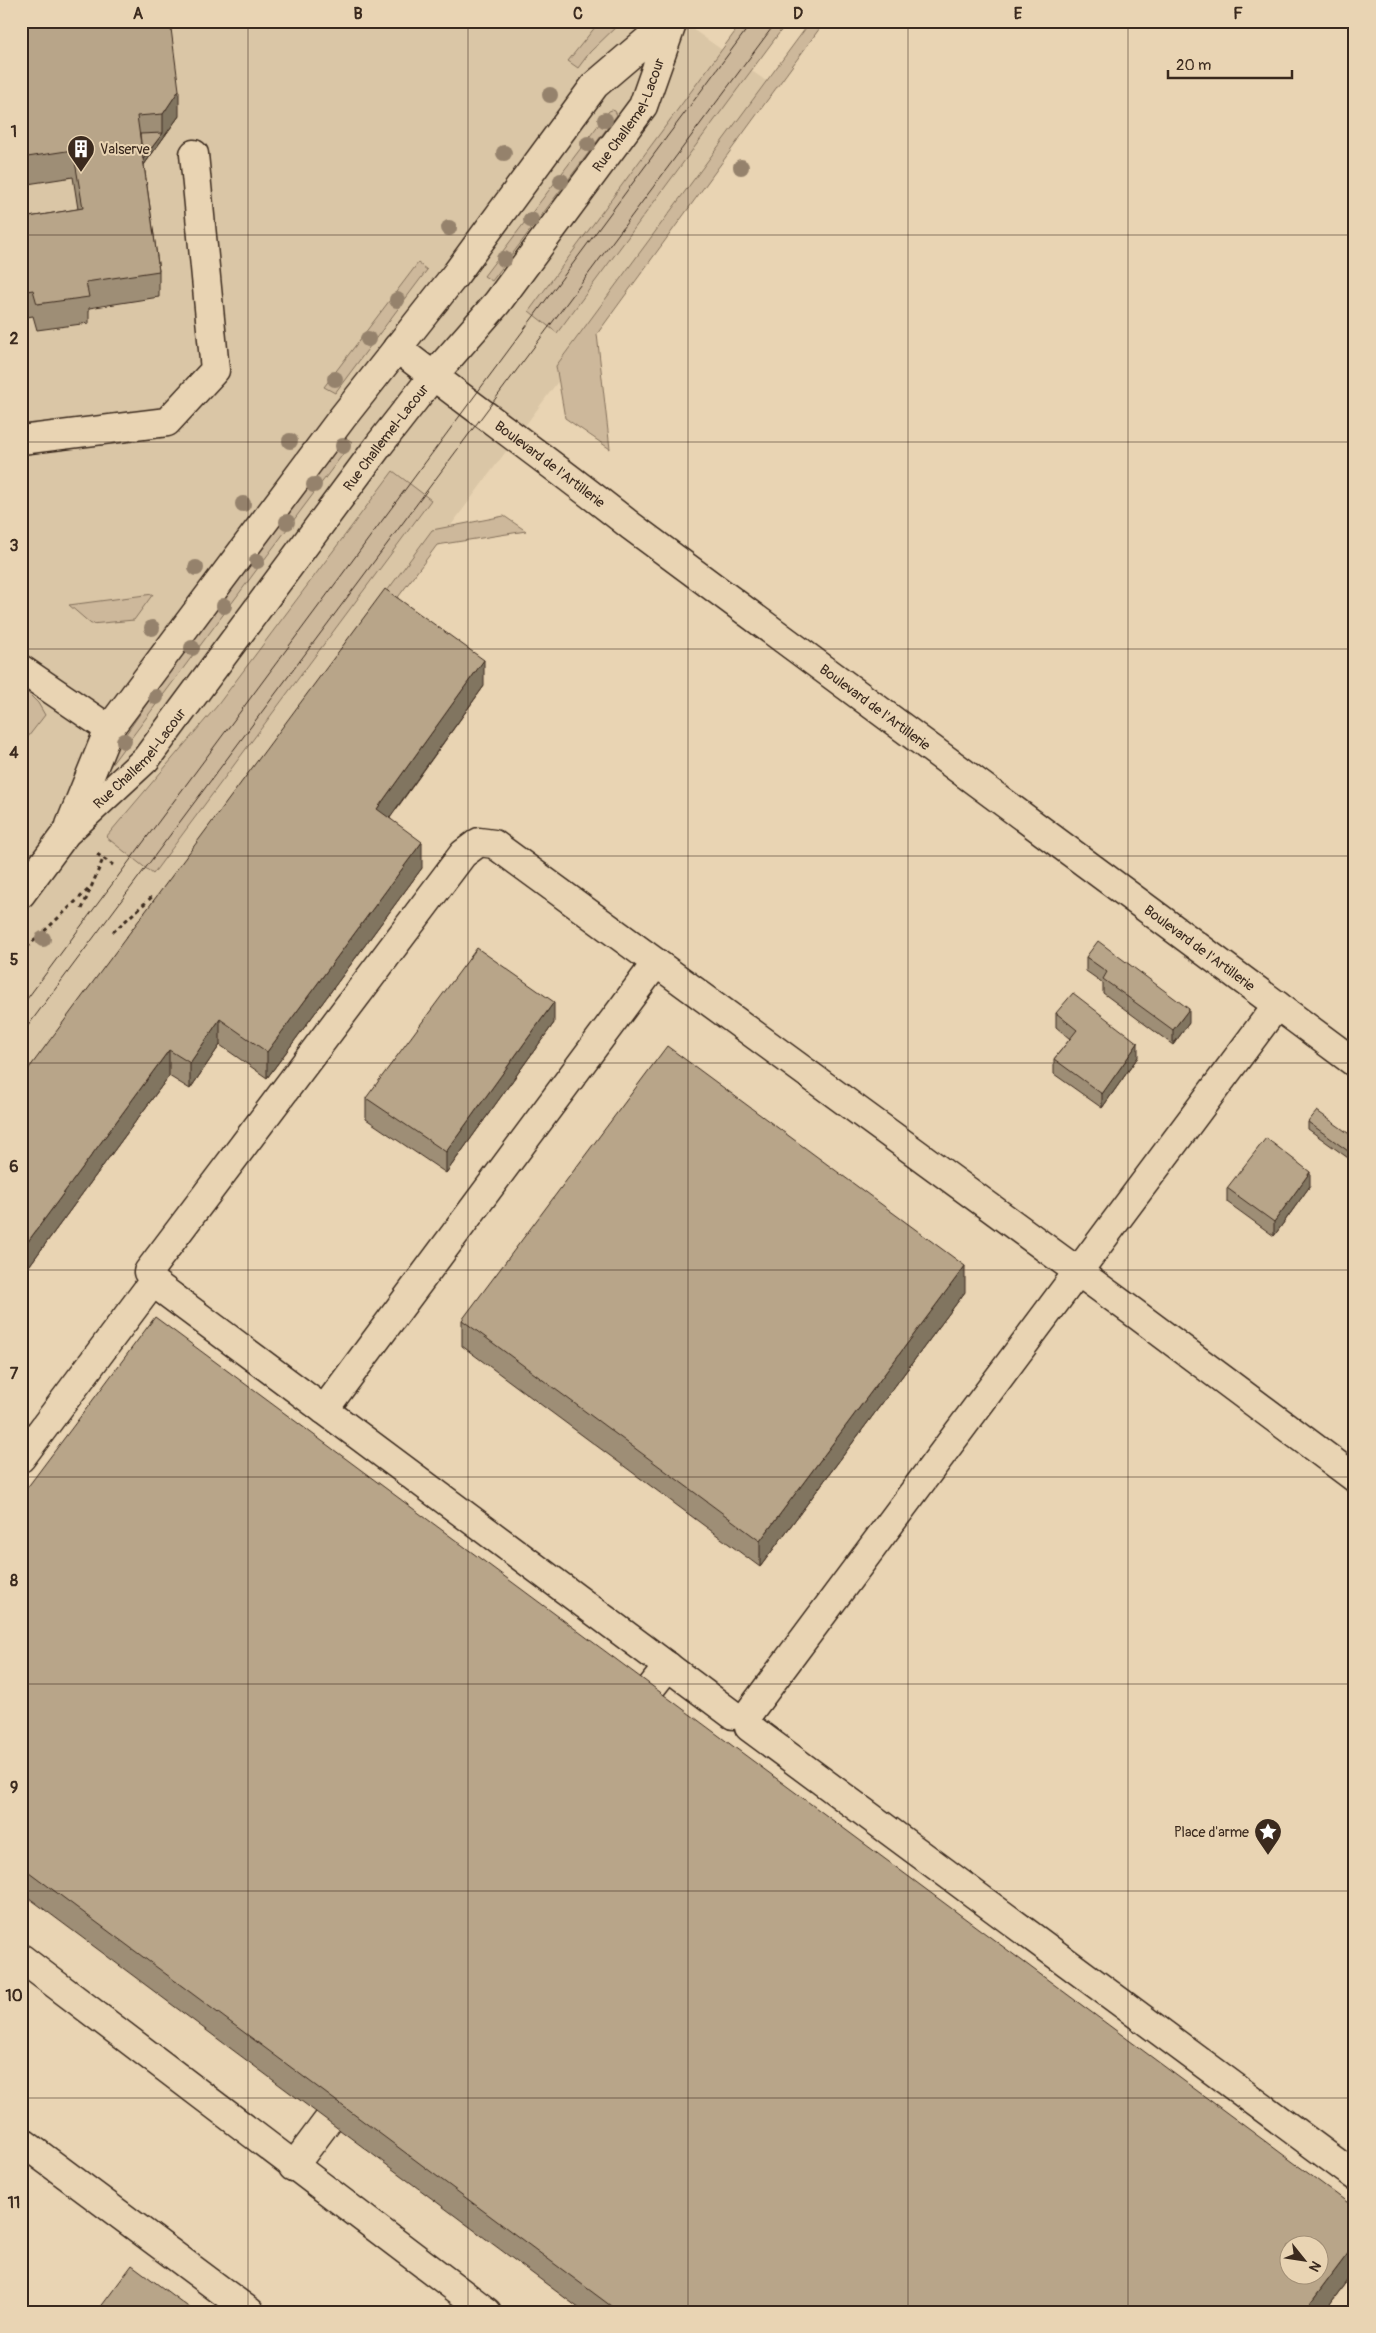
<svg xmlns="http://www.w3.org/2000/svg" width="1376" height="2333" viewBox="0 0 1376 2333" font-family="Pangolin,sans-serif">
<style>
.built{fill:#dac6a6}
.green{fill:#cdb89b;stroke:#84715c}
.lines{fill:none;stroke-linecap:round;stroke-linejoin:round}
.minor-casing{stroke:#3b2a1e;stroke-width:31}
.path{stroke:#3b2a1e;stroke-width:3;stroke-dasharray:4 4;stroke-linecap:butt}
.minor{stroke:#e9d4b3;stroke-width:28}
.tram{stroke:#3b2a1e;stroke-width:1}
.tree{fill:#95826c}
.wall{fill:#9e8e76;stroke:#3b2a1e}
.shaded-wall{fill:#817460;stroke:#3b2a1e}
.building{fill:#b8a589;stroke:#3b2a1e;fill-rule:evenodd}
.grid{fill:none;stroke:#3b2a1e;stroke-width:1;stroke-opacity:0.55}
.labels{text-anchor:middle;stroke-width:4;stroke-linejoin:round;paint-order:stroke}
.street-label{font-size:14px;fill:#3b2a1e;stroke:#e9d4b3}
.poi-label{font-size:14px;fill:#3b2a1e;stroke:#e9d4b3;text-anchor:start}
.neatline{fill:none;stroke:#3b2a1e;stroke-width:2}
.grid-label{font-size:16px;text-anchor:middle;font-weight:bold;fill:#3b2a1e}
</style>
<rect width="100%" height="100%" fill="#e9d4b3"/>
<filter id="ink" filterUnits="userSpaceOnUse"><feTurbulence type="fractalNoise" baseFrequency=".02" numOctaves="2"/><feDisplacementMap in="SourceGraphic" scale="10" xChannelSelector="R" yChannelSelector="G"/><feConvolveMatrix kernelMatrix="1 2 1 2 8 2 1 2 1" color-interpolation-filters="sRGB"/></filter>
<g filter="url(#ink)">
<polygon class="built" points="21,21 681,21 776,88 21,1104"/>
<g class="green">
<polygon points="600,21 622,21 590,52 578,68 568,61"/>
<polygon points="743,21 788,21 557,333 529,311"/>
<polygon points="811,21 825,21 597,334 610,449 565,418 556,366"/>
<polygon points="612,110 615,111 617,115 492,281 484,276 609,111"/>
<polygon points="418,263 427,270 335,393 324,387"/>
<polygon points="343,436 352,442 108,769 117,747 170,670"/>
<polygon points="393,471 431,500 153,874 106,837 217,706"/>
<polygon points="504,516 526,531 437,545 179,891 177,876 432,530"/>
<polygon points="153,594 134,620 91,624 69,605"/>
<polygon points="21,686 38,703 45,715 21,746"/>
</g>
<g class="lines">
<defs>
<g id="minor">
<path id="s1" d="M397 348C474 408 554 465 631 526L1355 1063"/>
<polyline points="21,440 167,422 215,370 194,154"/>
<polyline points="21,669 109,729"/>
<polyline points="70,825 109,729 342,418 456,274 595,85 670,21"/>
<path id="s2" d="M21 894 66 833 146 759 379 445 433 376 497 303 643 106 673 21"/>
<polyline points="148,1272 463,854 479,842 494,844 1133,1312 1355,1478"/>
<polyline points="154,1283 733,1715"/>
<polyline points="324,1410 656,963"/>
<polyline points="21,1458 150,1286"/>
<polyline points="748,1714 1277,1005"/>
<polyline points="629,1716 668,1666"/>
<polyline points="749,1727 1355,2176"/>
<polyline points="21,1958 487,2312"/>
<polyline points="21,2141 250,2312"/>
<polyline points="293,2167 350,2091"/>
</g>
</defs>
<use href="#minor" class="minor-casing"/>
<g class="path">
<polyline points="21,801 26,805"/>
<polyline points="97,854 113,865"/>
<polyline points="82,909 103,859"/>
<polyline points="113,932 154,895"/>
<polyline points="21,953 91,887"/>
</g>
<use href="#minor" class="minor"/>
<g class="tram">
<polyline points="21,1007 753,21"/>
<polyline points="21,1035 777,21"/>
</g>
</g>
<g class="tree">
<circle cx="550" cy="95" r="8"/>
<circle cx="605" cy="120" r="8"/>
<circle cx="588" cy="144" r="8"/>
<circle cx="504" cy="153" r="8"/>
<circle cx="741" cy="167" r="8"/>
<circle cx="561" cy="181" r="8"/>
<circle cx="531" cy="220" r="8"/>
<circle cx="449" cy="228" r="8"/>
<circle cx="504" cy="259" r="8"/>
<circle cx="397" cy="300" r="8"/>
<circle cx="368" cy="339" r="8"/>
<circle cx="335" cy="379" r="8"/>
<circle cx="290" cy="441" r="8"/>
<circle cx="343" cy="446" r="8"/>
<circle cx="314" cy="485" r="8"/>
<circle cx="243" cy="504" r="8"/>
<circle cx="287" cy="522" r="8"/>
<circle cx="257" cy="561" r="8"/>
<circle cx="196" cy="568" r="8"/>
<circle cx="224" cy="606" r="8"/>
<circle cx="152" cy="628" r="8"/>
<circle cx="192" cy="648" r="8"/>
<circle cx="156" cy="697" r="8"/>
<circle cx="124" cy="741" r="8"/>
<circle cx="43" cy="939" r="8"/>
</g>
<g class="wall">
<polygon points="21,21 179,116 144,165 159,271 159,297 89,308 89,323 37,330 33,316 21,318 21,205 23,218 78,209 73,177 21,185"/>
<polygon points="484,686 390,818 422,868 267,1078 220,1045 190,1089 169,1076 21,1277 21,1079"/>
<polygon points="1086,957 1189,1023 1173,1045 1103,993 1103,983 1086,971"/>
<polygon points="1056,1013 1138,1057 1102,1108 1054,1074 1054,1059 1070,1039 1056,1027"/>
<polygon points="554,1023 446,1173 366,1119 366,1098"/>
<polygon points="1308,1122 1355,1138 1355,1163 1308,1129"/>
<polygon points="1310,1186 1274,1236 1227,1202 1227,1188"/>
<polygon points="965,1292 760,1567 462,1346 462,1320"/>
<polygon points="21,1496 1355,2208 1355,2270 1324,2312 584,2312 21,1892"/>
</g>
<g class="shaded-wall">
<polygon points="179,90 179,116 141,169 141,162 163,133 163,114"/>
<polygon points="484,660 484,686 377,835 377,809"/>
<polygon points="422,842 422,868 267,1078 267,1052"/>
<polygon points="554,1002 554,1023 446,1173 446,1152"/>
<polygon points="1189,1009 1189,1023 1173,1045 1173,1030"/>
<polygon points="220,1019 220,1045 190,1089 190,1063"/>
<polygon points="1138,1043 1138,1057 1102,1108 1102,1094"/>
<polygon points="169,1050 169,1076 21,1277 21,1251"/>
<polygon points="1310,1172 1310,1186 1274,1236 1274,1222"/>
<polygon points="965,1266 965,1292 760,1567 760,1541"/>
<polygon points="1355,2244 1355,2270 1324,2312 1304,2312"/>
</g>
<g class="building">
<polygon points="21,21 170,21 179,90 163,114 137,116 159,271 86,282 89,297 37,304 33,290 21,292 21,205 23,218 83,208 73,150 21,158"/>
<polygon points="163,133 143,159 140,134"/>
<polygon points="385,589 484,660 377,809 422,842 267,1052 220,1019 190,1063 169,1050 21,1251 21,1079"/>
<polygon points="1098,941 1189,1009 1173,1030 1103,979 1107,972 1086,957"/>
<polygon points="477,948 554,1002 446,1152 366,1098"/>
<polygon points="1073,993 1138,1043 1102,1094 1054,1059 1077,1030 1056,1013"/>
<polygon points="667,1046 965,1266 760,1541 462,1320"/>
<polygon points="1317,1111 1355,1138 1355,1156 1308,1122"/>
<polygon points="1266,1138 1310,1172 1274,1222 1227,1188"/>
<path d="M155 1317 1355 2208V2244L1304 2312H619L21 1866V1496ZM1288 2246H1318V2276H1288Z"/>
<polygon points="132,2265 195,2312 97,2312"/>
</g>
</g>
<path class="grid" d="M248 21V2312M468 21V2312M688 21V2312M908 21V2312M1128 21V2312M21 235H1355M21 442H1355M21 649H1355M21 856H1355M21 1063H1355M21 1270H1355M21 1477H1355M21 1684H1355M21 1891H1355M21 2098H1355"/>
<defs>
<symbol id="building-pin" viewBox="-11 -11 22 30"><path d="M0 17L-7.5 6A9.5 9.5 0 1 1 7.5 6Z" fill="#3b2a1e" stroke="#e9d4b3"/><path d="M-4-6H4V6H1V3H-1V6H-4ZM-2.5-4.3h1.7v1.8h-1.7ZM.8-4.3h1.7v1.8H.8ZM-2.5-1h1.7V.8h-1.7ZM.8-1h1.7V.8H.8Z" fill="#fff"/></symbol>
<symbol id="sight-pin" viewBox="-11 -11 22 30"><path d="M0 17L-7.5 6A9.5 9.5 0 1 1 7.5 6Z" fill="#3b2a1e" stroke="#e9d4b3"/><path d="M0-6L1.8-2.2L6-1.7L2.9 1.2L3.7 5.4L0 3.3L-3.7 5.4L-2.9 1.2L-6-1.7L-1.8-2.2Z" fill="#fff"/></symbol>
</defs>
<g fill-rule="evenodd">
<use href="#building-pin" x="65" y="133" width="32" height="43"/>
<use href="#sight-pin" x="1252" y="1816" width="32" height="43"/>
</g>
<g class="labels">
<g class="street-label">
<text dy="5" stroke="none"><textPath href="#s2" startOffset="991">Rue Challemel-Lacour</textPath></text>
<text dy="5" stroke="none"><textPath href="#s2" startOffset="586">Rue Challemel-Lacour</textPath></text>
<text dy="5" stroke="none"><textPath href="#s1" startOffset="192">Boulevard de l'Artillerie</textPath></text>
<text dy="5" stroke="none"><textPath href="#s1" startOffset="598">Boulevard de l'Artillerie</textPath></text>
<text dy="5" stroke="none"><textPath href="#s2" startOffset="181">Rue Challemel-Lacour</textPath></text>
<text dy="5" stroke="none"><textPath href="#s1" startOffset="1002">Boulevard de l'Artillerie</textPath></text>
</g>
<g class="poi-label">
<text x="100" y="154">Valserve</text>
<text x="1249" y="1837" text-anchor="end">Place d'arme</text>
</g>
</g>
<rect width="1376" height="2333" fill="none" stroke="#e9d4b3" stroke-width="55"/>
<g transform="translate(1304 2260) rotate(120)"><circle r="24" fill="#e9d4b3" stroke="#a39077"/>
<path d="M0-4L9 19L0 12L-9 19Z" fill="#3b2a1e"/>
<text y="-8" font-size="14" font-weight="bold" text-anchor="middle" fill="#3b2a1e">N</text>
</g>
<path d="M1168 70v8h124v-8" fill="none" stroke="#3b2a1e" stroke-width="2.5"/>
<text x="1176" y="70" font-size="15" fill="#3b2a1e" stroke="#e9d4b3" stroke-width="4" paint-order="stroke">20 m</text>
<rect x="28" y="28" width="1320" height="2278" class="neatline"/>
<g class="grid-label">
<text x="138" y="19">A</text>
<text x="358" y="19">B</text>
<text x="578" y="19">C</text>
<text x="798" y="19">D</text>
<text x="1018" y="19">E</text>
<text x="1238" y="19">F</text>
<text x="14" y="137">1</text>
<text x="14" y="344">2</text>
<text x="14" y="551">3</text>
<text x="14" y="758">4</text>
<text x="14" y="965">5</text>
<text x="14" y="1172">6</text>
<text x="14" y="1379">7</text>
<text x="14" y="1586">8</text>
<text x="14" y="1793">9</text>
<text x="14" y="2001">10</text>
<text x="14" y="2208">11</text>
</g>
</svg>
